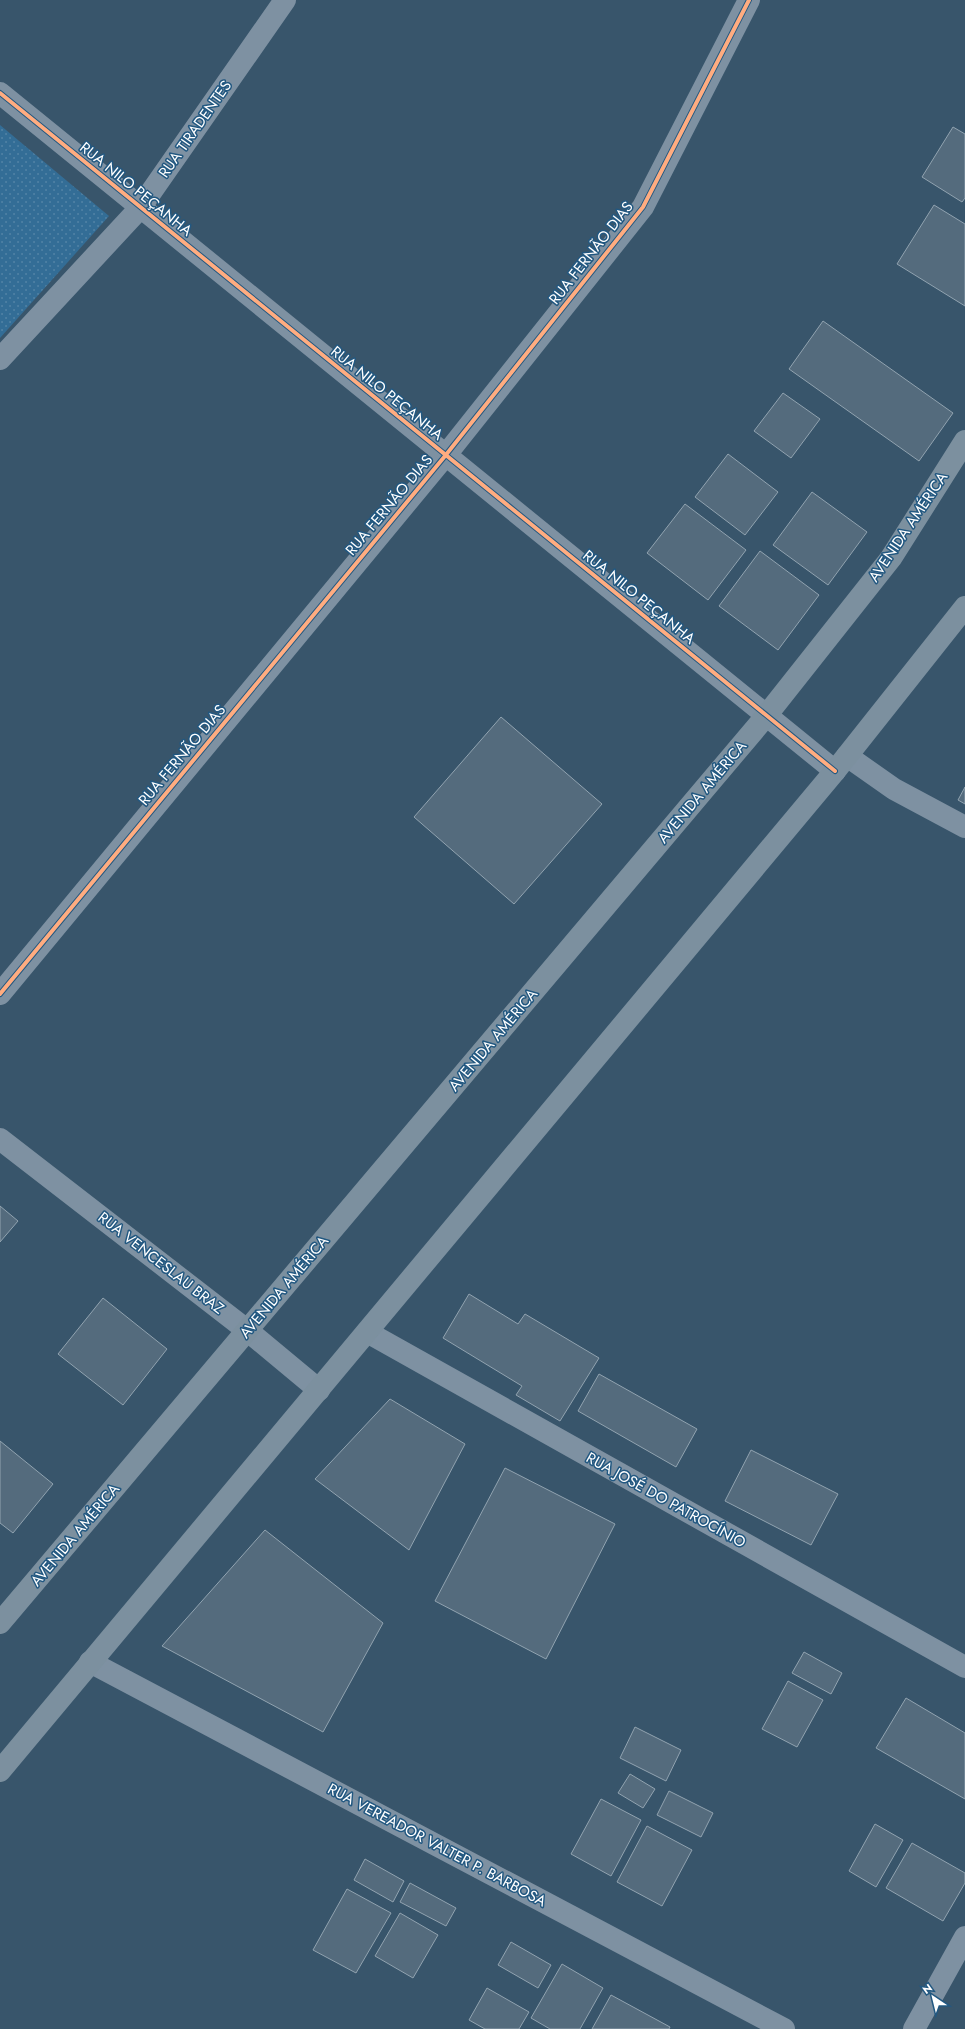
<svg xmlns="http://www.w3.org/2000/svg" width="965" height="2029" viewBox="0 0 965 2029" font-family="Jost,sans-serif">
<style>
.park{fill:url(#park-dots)}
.building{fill:#546b7d;stroke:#91a3b0}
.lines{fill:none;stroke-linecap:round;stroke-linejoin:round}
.minor{stroke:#7e91a2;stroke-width:22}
.major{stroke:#7c909f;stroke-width:22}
.cycleway-casing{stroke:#225881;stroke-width:6}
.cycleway{stroke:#ffac80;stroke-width:4}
.labels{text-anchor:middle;stroke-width:3;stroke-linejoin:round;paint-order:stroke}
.street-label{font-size:15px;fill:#fff;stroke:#225881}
</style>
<defs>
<pattern id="park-dots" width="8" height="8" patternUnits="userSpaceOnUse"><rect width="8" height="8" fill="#336d96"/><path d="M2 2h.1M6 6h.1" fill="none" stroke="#5283a6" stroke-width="1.8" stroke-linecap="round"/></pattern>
</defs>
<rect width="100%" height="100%" fill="#38556b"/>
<polygon class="park" points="0,125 109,216 0,338"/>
<g class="building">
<polygon points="953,127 965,134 965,198 962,202 922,177"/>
<polygon points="934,205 965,224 965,306 897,264"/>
<polygon points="823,321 953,413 919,461 789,369"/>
<polygon points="783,393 820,419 791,458 754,431"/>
<polygon points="728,454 778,492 745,535 695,497"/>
<polygon points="812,492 867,532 828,585 773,545"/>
<polygon points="685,504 746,550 708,600 647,553"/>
<polygon points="760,551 819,595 778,650 719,606"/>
<polygon points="501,717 602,804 514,904 414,817"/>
<polygon points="965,787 965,804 958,800"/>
<polygon points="0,1206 18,1221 0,1242"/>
<polygon points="469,1294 518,1324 525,1314 599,1358 560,1421 516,1395 522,1386 443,1338"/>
<polygon points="103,1298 167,1349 123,1405 58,1354"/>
<polygon points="599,1374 697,1429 676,1467 578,1411"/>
<polygon points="390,1399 465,1444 409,1550 315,1479"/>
<polygon points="0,1441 53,1484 13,1533 0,1523"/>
<polygon points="751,1450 838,1494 811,1545 725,1501"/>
<polygon points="505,1468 615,1524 546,1659 435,1601"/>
<polygon points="265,1530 383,1623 323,1732 162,1646"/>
<polygon points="804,1652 842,1673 831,1694 792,1673"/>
<polygon points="788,1681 823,1700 797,1747 762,1729"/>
<polygon points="906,1698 965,1733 965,1799 876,1748"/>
<polygon points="635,1727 681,1750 666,1781 620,1758"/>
<polygon points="630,1774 655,1789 643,1808 618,1793"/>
<polygon points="669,1791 713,1813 701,1837 657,1815"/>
<polygon points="601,1799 641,1820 611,1876 571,1854"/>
<polygon points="875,1824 903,1840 876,1887 849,1871"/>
<polygon points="647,1826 692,1850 662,1906 617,1882"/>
<polygon points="912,1843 965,1873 965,1883 943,1921 886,1888"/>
<polygon points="365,1859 404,1881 393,1902 354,1880"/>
<polygon points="410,1883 456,1908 446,1926 400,1902"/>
<polygon points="347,1889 391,1913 356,1973 313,1950"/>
<polygon points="400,1913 438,1935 413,1978 375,1956"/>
<polygon points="511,1942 551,1965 538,1988 498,1965"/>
<polygon points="562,1964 603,1988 580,2029 550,2029 531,2018"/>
<polygon points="487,1988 529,2012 519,2029 485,2029 469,2020"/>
<polygon points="611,1995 670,2027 669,2029 592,2029"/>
</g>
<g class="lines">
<g class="minor">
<polyline points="0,93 835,771"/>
<polyline points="0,359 140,208 285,0"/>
<polyline points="847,756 894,789 965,827"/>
<polyline points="0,994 445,456 643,207 749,0"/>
<polyline points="0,1139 248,1331 319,1390"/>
<polyline points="367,1332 965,1667"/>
<polyline points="90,1662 784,2029"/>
<polyline points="914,2029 965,1937"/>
</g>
<g class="major">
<polyline points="0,1623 766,716 891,558 965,441"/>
<polyline points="0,1771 835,771 965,607"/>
</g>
<defs>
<g id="cycleway">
<polyline points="0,93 835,771"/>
<polyline points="0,994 445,456 643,207 749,0"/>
</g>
</defs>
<use href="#cycleway" class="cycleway-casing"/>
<use href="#cycleway" class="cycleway"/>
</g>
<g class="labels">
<g class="street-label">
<text transform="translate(195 129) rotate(-55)" y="5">RUA TIRADENTES</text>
<text transform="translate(136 189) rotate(39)" y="5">RUA NILO PEÇANHA</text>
<text transform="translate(591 253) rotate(-52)" y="5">RUA FERNÃO DIAS</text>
<text transform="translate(387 393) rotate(39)" y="5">RUA NILO PEÇANHA</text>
<text transform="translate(389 505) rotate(-50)" y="5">RUA FERNÃO DIAS</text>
<text transform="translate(908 527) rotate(-56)" y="5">AVENIDA AMÉRICA</text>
<text transform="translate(639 597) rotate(39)" y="5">RUA NILO PEÇANHA</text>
<text transform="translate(182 755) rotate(-50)" y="5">RUA FERNÃO DIAS</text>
<text transform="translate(702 792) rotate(-50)" y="5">AVENIDA AMÉRICA</text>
<text transform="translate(493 1040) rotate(-50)" y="5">AVENIDA AMÉRICA</text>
<text transform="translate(161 1263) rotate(38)" y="5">RUA VENCESLAU BRAZ</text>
<text transform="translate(284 1287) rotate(-50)" y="5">AVENIDA AMÉRICA</text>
<text transform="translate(666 1500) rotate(29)" y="5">RUA JOSÉ DO PATROCÍNIO</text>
<text transform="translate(75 1535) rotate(-50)" y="5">AVENIDA AMÉRICA</text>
<text transform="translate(437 1845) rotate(28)" y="5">RUA VEREADOR VALTER P. BARBOSA</text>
</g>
</g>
<g transform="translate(933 1997) rotate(325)" stroke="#225881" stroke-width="3" paint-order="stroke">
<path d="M0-3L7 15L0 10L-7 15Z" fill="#ffffff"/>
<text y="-6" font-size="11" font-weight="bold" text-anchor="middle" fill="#ffffff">N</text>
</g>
</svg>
